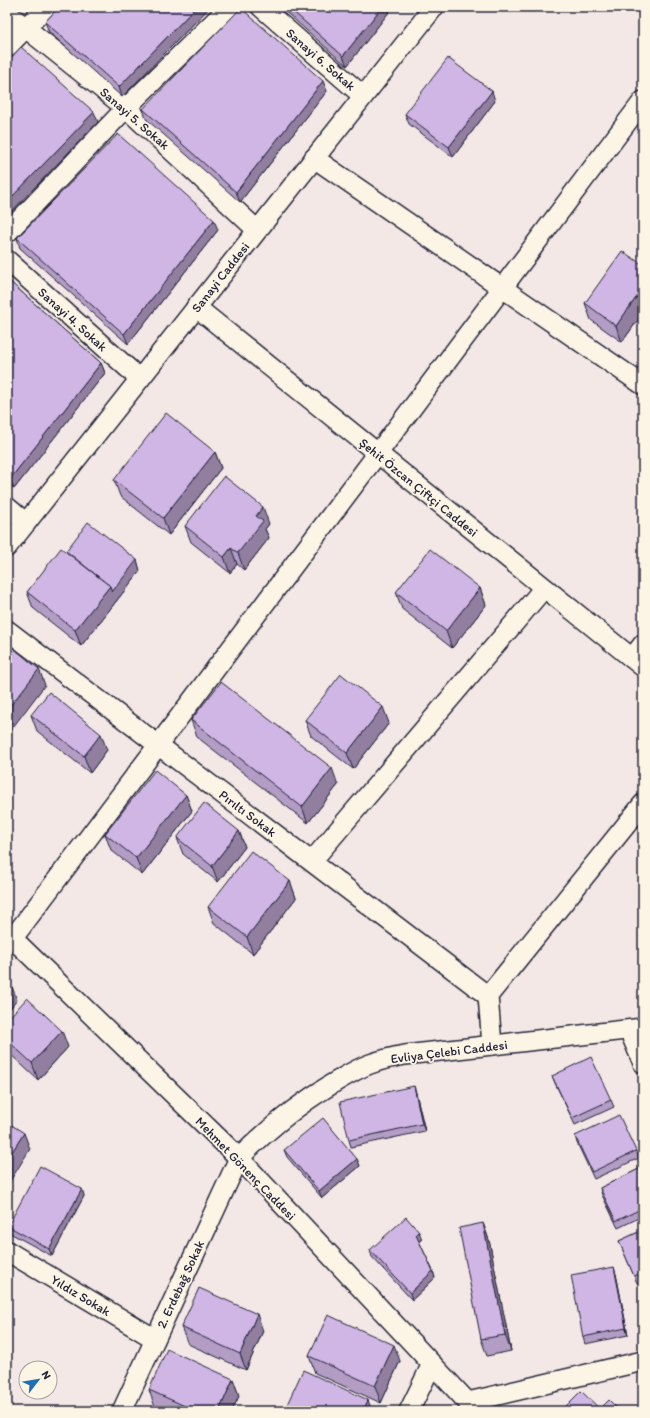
<svg xmlns="http://www.w3.org/2000/svg" width="650" height="1418" viewBox="0 0 650 1418" font-family="Itim,sans-serif">
<style>
.lines{fill:none;stroke-linecap:round;stroke-linejoin:round}
.minor-casing{stroke:#22223b;stroke-width:22}
.minor{stroke:#fcf5e5;stroke-width:19}
.wall{fill:#b39dc5;stroke:#22223b}
.shaded-wall{fill:#927fa0;stroke:#22223b}
.building{fill:#d0b6e5;stroke:#22223b}
.labels{text-anchor:middle;stroke-width:3.5;stroke-linejoin:round;paint-order:stroke}
.street-label{font-size:13px;fill:#22223b;stroke:#fcf5e5}
</style>
<rect width="100%" height="100%" fill="#f3e8e5"/>
<filter id="ink" filterUnits="userSpaceOnUse"><feTurbulence type="fractalNoise" baseFrequency=".025" numOctaves="2"/><feDisplacementMap in="SourceGraphic" scale="8" xChannelSelector="R" yChannelSelector="G"/><feConvolveMatrix kernelMatrix="1 2 1 2 8 2 1 2 1" color-interpolation-filters="sRGB"/></filter>
<g filter="url(#ink)">
<g class="lines">
<defs>
<g id="minor">
<polyline points="261,7 363,96"/>
<polyline points="7,13 126,108 257,230"/>
<polyline points="7,47 46,7"/>
<polyline points="314,158 643,385"/>
<polyline points="7,233 126,108 229,7"/>
<polyline points="7,260 140,379"/>
<polyline points="196,307 643,667"/>
<polyline points="7,507 26,523"/>
<polyline points="7,547 434,7"/>
<polyline points="7,630 488,996"/>
<polyline points="632,658 643,644"/>
<polyline points="312,861 544,588"/>
<polyline points="7,933 239,1158 476,1411"/>
<polyline points="13,938 643,101"/>
<polyline points="629,1030 643,1063"/>
<polyline points="492,1045 488,996 643,804"/>
<polyline points="7,1251 155,1339"/>
<polyline points="468,1402 643,1361"/>
<path d="M122 1411 239 1158C267 1130 297 1105 332 1084 344 1077 356 1069 370 1064 381 1060 393 1057 405 1055L643 1028"/>
<polyline points="409,1411 432,1364"/>
</g>
</defs>
<use href="#minor" class="minor-casing"/>
<use href="#minor" class="minor"/>
</g>
<g class="wall">
<polygon points="59,7 210,7 122,97 49,32 45,22"/>
<polygon points="280,7 393,7 347,66"/>
<polygon points="327,91 240,202 146,119 143,109"/>
<polygon points="495,101 453,157 409,124 405,114"/>
<polygon points="218,230 128,344 20,248 17,238"/>
<polygon points="643,265 643,313 622,342 591,320 585,303"/>
<polygon points="7,279 101,363 105,373 14,489 7,483"/>
<polygon points="215,452 221,468 169,535 120,496 114,480"/>
<polygon points="269,524 265,529 269,538 244,570 237,564 230,573 191,542 185,526"/>
<polygon points="66,551 137,560 140,571 81,646 33,608 27,592"/>
<polygon points="480,588 486,605 452,648 402,609 396,592"/>
<polygon points="31,715 107,750 90,773 37,731"/>
<polygon points="191,720 338,785 308,823 197,737"/>
<polygon points="305,720 389,723 353,769 311,736"/>
<polygon points="186,795 192,811 142,875 111,850 105,834"/>
<polygon points="239,831 245,847 218,882 183,854 177,838"/>
<polygon points="290,881 296,898 253,954 214,923 208,907"/>
<polygon points="7,1020 68,1047 38,1080 7,1051"/>
<polygon points="552,1076 611,1100 614,1107 575,1125 555,1083"/>
<polygon points="414,1086 416,1093 425,1131 351,1147 349,1140"/>
<polygon points="575,1136 636,1151 639,1158 594,1179 577,1143"/>
<polygon points="284,1150 357,1159 360,1166 322,1198 287,1157"/>
<polygon points="643,1167 643,1216 618,1228 602,1195 600,1188"/>
<polygon points="82,1189 84,1196 52,1256 10,1233 8,1226"/>
<polygon points="483,1223 489,1240 511,1351 487,1356 481,1339"/>
<polygon points="643,1230 643,1280 637,1283 619,1241"/>
<polygon points="422,1239 419,1241 433,1271 435,1278 412,1300 372,1257 370,1250"/>
<polygon points="616,1274 628,1335 585,1344 583,1337"/>
<polygon points="181,1327 263,1331 246,1370 188,1344"/>
<polygon points="309,1356 400,1361 381,1403 315,1373"/>
<polygon points="233,1379 239,1396 232,1411 164,1411 155,1407 149,1390"/>
</g>
<g class="shaded-wall">
<polygon points="196,7 210,7 122,97 119,87"/>
<polygon points="382,7 393,7 347,66 343,56"/>
<polygon points="323,81 327,91 240,202 236,192"/>
<polygon points="492,91 495,101 453,157 449,147"/>
<polygon points="94,112 98,122 7,216 7,202"/>
<polygon points="214,220 218,230 128,344 124,334"/>
<polygon points="643,288 643,313 622,342 616,326"/>
<polygon points="101,363 105,373 14,489 10,479"/>
<polygon points="215,452 221,468 169,535 163,518"/>
<polygon points="263,507 269,524 265,529 269,538 244,570 238,553 256,516"/>
<polygon points="231,548 237,564 230,573 224,557"/>
<polygon points="137,560 140,571 81,646 75,630 110,586"/>
<polygon points="480,588 486,605 452,648 446,631"/>
<polygon points="39,669 45,685 7,735 7,710"/>
<polygon points="383,707 389,723 353,769 347,753"/>
<polygon points="101,734 107,750 90,773 84,756"/>
<polygon points="332,768 338,785 308,823 302,807"/>
<polygon points="186,795 192,811 142,875 136,858"/>
<polygon points="239,831 245,847 218,882 212,866"/>
<polygon points="290,881 296,898 253,954 247,937"/>
<polygon points="11,984 17,1000 7,1013 7,989"/>
<polygon points="62,1031 68,1047 38,1080 32,1063"/>
<polygon points="414,1086 416,1093 425,1131 422,1124"/>
<polygon points="24,1133 30,1149 7,1186 7,1160"/>
<polygon points="357,1159 360,1166 322,1198 319,1191"/>
<polygon points="82,1189 84,1196 52,1256 49,1249"/>
<polygon points="483,1223 489,1240 511,1351 505,1335"/>
<polygon points="419,1232 422,1239 418,1242 416,1235"/>
<polygon points="614,1267 616,1274 628,1335 626,1328"/>
<polygon points="433,1271 435,1278 412,1300 410,1293"/>
<polygon points="257,1314 263,1331 246,1370 240,1354"/>
<polygon points="394,1345 400,1361 381,1403 375,1386"/>
<polygon points="233,1379 239,1396 232,1411 219,1411"/>
<polygon points="368,1400 372,1411 363,1411"/>
</g>
<g class="building">
<polygon points="59,7 196,7 119,87 45,22"/>
<polygon points="288,7 382,7 343,56"/>
<polygon points="241,8 323,81 236,192 143,109"/>
<polygon points="21,47 94,112 7,202 7,62"/>
<polygon points="448,58 492,91 449,147 405,114"/>
<polygon points="118,134 214,220 124,334 17,238"/>
<polygon points="622,251 643,265 643,288 616,326 585,303"/>
<polygon points="7,279 101,363 10,479 7,476"/>
<polygon points="166,413 215,452 163,518 114,480"/>
<polygon points="224,476 263,507 256,516 263,521 238,553 231,548 224,557 185,526"/>
<polygon points="88,522 137,560 112,592 110,586 66,551"/>
<polygon points="61,548 110,586 75,630 27,592"/>
<polygon points="430,549 480,588 446,631 396,592"/>
<polygon points="7,643 39,669 7,710"/>
<polygon points="341,674 383,707 347,753 305,720"/>
<polygon points="221,682 332,768 302,807 191,720"/>
<polygon points="49,692 101,734 84,756 31,715"/>
<polygon points="155,770 186,795 136,858 105,834"/>
<polygon points="204,803 239,831 212,866 177,838"/>
<polygon points="251,851 290,881 247,937 208,907"/>
<polygon points="7,981 11,984 7,989"/>
<polygon points="27,998 62,1031 32,1063 7,1040 7,1020"/>
<polygon points="591,1057 611,1100 572,1118 552,1076"/>
<polygon points="414,1086 422,1124 349,1140 340,1102"/>
<polygon points="619,1115 636,1151 592,1172 575,1136"/>
<polygon points="323,1118 357,1159 319,1191 284,1150"/>
<polygon points="7,1122 24,1133 7,1160"/>
<polygon points="40,1166 82,1189 49,1249 8,1226"/>
<polygon points="643,1167 643,1208 616,1221 600,1188"/>
<polygon points="406,1217 419,1232 416,1235 433,1271 410,1293 370,1250"/>
<polygon points="483,1223 505,1335 481,1339 459,1228"/>
<polygon points="643,1230 643,1272 634,1276 619,1241"/>
<polygon points="614,1267 626,1328 583,1337 571,1275"/>
<polygon points="199,1288 257,1314 240,1354 181,1327"/>
<polygon points="328,1315 394,1345 375,1386 309,1356"/>
<polygon points="167,1349 233,1379 219,1411 196,1411 149,1390"/>
<polygon points="303,1370 368,1400 363,1411 284,1411"/>
<polygon points="581,1391 600,1409 609,1400 620,1411 561,1411"/>
</g>
</g>
<g class="labels">
<g class="street-label">
<text transform="translate(321 59) rotate(41)" y="5">Sanayi 6. Sokak</text>
<text transform="translate(135 118) rotate(41)" y="5">Sanayi 5. Sokak</text>
<text transform="translate(220 277) rotate(-52)" y="5">Sanayi Caddesi</text>
<text transform="translate(73 319) rotate(42)" y="5">Sanayi 4. Sokak</text>
<text transform="translate(419 487) rotate(39)" y="5">Şehit Özcan Çiftçi Caddesi</text>
<text transform="translate(248 813) rotate(37)" y="5">Pırıltı Sokak</text>
<text transform="translate(449 1051) rotate(-7)" y="5">Evliya Çelebi Caddesi</text>
<text transform="translate(246 1168) rotate(46)" y="5">Mehmet Gönenç Caddesi</text>
<text transform="translate(180 1284) rotate(-65)" y="5">2. Erdebağ Sokak</text>
<text transform="translate(81 1295) rotate(31)" y="5">Yıldız Sokak</text>
</g>
</g>
<rect width="650" height="1418" fill="none" stroke="#fcf5e5" stroke-width="24"/>
<rect x="12" y="12" width="626" height="1394" fill="none" stroke="#22223b" stroke-width="1.5" filter="url(#ink)"/>
<g transform="translate(38 1380) rotate(59)"><circle r="19" fill="#fcf5e5" stroke="#a5a1a1"/>
<path d="M0-3L7 15L0 10L-7 15Z" fill="#1f6fb2"/>
<text y="-6" font-size="11" font-weight="bold" text-anchor="middle" fill="#22223b">N</text>
</g>
</svg>
